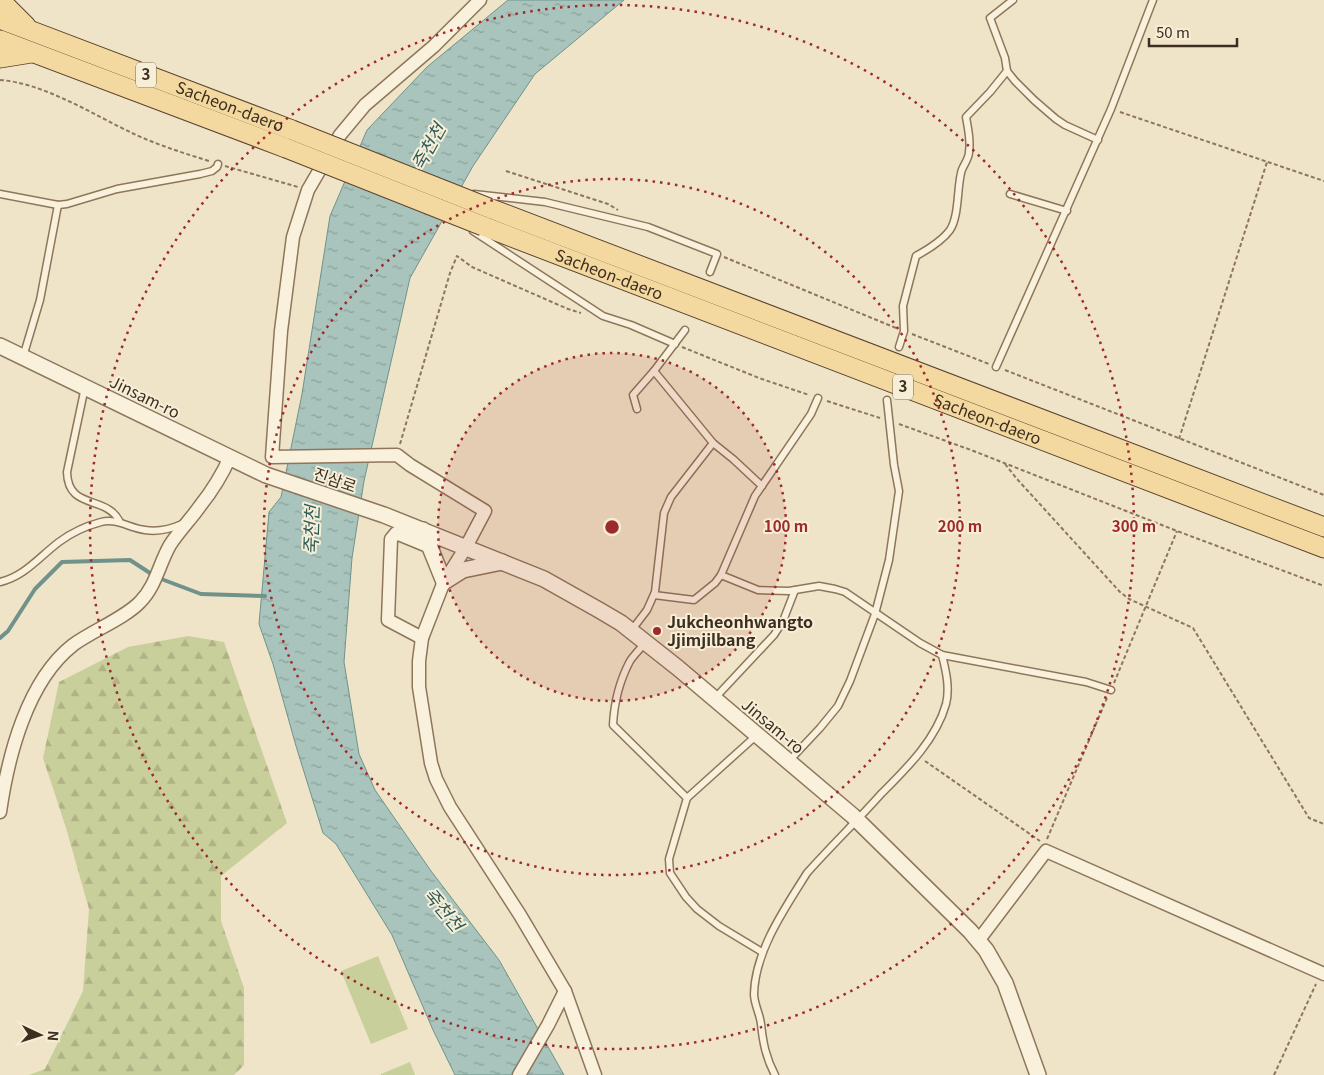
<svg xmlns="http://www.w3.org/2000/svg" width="1324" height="1075" viewBox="0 0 1324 1075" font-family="Georgia,'Noto Sans KR',serif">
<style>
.forest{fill:url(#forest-firs)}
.garden{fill:#c9cf9b}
.water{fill:url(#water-ripples);stroke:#6f938a}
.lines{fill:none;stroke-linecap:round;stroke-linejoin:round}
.stream{stroke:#6f938a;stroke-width:4}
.service-casing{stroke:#8d765c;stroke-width:9}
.minor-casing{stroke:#8d765c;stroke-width:15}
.tertiary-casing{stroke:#8d765c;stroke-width:18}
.primary-casing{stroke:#5b4430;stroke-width:21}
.path{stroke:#8d765c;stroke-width:2;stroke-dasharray:4 2.5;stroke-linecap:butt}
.service{stroke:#faf1dc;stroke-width:6}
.minor{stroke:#faf1dc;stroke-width:12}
.tertiary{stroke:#faf1dc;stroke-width:15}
.primary{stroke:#f3d9a0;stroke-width:19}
.primary-bridge-casing{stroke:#5b4430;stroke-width:21;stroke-linecap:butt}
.primary-bridge{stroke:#f3d9a0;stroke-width:19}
.ring{fill:none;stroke:#9e2a2b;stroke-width:2.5;stroke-dasharray:2.5 5}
.poi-dot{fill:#9e2a2b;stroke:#f7eed8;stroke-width:2}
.labels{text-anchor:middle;stroke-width:4;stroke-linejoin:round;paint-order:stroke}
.shield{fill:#f7eed8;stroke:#756857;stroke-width:1}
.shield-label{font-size:15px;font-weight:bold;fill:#3d2e20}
.street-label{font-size:16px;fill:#3d2e20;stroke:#f7eed8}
.poi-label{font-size:16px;font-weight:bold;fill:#3d2e20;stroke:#f7eed8;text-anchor:start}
.water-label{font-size:18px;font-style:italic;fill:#2f5d5a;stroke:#f7eed8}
.centre{fill:#9e2a2b;stroke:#f7eed8;stroke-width:2.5}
.ring-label{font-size:15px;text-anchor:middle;font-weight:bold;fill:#9e2a2b;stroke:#f7eed8;stroke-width:4;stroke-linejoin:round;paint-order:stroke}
</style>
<defs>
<pattern id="forest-firs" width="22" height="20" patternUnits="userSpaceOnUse" patternTransform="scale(1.25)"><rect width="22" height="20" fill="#c9cf9b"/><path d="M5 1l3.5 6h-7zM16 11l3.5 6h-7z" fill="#aeb285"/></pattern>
<pattern id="water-ripples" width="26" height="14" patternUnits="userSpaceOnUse" patternTransform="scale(1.25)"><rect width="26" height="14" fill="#a9c4bc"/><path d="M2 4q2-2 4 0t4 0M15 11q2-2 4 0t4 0" fill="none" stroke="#8ba098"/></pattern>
</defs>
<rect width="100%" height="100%" fill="#f0e4c8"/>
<polygon class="forest" points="188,636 224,642 287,823 221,876 221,921 244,988 244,1065 234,1075 29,1075 45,1069 83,991 89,909 66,828 43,758 59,682 128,647"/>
<g class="garden">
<polygon points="378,956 408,1029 371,1044 341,971"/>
<polygon points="410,1062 415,1075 381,1075 381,1074"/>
</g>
<polygon class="water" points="508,0 624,0 535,74 473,166 410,278 364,481 352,558 344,662 359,754 375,790 431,871 499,960 564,1075 455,1075 433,1030 392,935 336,844 323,833 296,746 273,664 259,624 269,512 281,497 302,394 330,216 367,130 427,67"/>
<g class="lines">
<polyline class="stream" points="0,638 8,631 35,589 62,562 130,560 156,577 201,594 265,596"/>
<defs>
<g id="service">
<polyline points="1013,0 990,18 1005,58 1007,71 1015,81 1034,100 1056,119 1065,125 1098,140"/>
<polyline points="0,194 58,205 67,204 117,189 200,174 212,171 217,167 218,164"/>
<polyline points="474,194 545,202 648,227 717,254 710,272"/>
<polyline points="1010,194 1067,211"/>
<polyline points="473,231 603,316 631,325 675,344"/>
<path d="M899 347 904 331 903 306 916 256C927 250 942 241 950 230 959 216 957 190 961 173 962 166 969 160 969 152 971 140 968 129 966 117L990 92 1007 71"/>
<polyline points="23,357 40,300 58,205"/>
<polyline points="996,367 1111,109 1153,0"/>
<polyline points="654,371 713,443 733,459 762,486"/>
<path d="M85 387 67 472C68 511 106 494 120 522"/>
<polyline points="637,409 633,395 654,371 685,330"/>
<polyline points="721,575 758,590 789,591 819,586 835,589 845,592 920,643 942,655 1086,682 1111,690"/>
<path d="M0 582C25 576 39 557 59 542 71 533 86 526 101 522 117 518 129 528 145 530 158 532 171 529 182 524"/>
<polyline points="654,595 694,600 715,583 721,575 755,496 811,414 818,398"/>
<polyline points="631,631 647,610 655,592 664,513 671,497 713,443"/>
<path d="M645 643C640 649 634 655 630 661 620 680 614 704 613 725L687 798"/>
<polyline points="715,698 774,635 783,621 795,590"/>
<polyline points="757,735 687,798 669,859 670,873 686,897 697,909 719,926 762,952"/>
<polyline points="789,761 820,728 838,706 850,681 875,614 889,560 899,491 894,465 887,400"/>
<path d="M775 1075C766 1058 763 1043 761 1024 760 1014 754 1004 754 994 755 951 785 908 807 873 831 846 857 821 881 794 906 769 936 740 946 704 950 688 946 671 942 655"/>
</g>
<g id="minor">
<polyline points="480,0 434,46 365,105 340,135 308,190 293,237 281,331 272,457 397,455 410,465 485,511 466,547 443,584 422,638 419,661 419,687 431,763 436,779 450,807 520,915 565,991 595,1075"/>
<polyline points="422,638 388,620 391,539 396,533 430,547"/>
<path d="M0 812C8 756 27 681 73 645 92 631 125 618 140 602 156 586 159 564 170 545 179 531 191 519 200 506 212 491 222 475 230 457"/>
<polyline points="978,941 1046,851 1324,974"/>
<polyline points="519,1075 548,1025 565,991"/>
</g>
<g id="tertiary">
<polyline points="0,346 266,475 384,515 544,579 599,610 621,623 678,668 853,816 970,931 986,950 1005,983 1038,1075"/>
<polyline points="423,530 444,582 463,570 502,562"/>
</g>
<g id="primary">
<polyline points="0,0 26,26"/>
<path id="s1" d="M0 19 292 130"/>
<polyline points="0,40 286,148"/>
<polyline points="0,58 31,53"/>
<polyline points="489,208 1324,527"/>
<path id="s2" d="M483 226 1324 548"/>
</g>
</defs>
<use href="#service" class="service-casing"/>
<use href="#minor" class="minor-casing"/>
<use href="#tertiary" class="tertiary-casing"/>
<use href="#primary" class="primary-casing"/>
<g class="path">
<path d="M0 80C44 83 94 115 134 134 158 145 183 153 209 161"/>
<polyline points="1120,112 1324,181"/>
<polyline points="225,166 298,187"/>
<polyline points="506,171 608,204 618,210"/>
<polyline points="724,257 896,328"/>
<polyline points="912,334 989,364"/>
<polyline points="682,347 759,378 809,395"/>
<polyline points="1005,370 1324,495"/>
<polyline points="827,401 880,418"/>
<polyline points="899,424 971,450 1177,531 1324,586"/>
<polyline points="1179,439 1267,162"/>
<polyline points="400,444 450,273 457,256 472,267 568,309 581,313"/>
<polyline points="1005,464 1017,479 1120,592 1129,599 1193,628 1309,818 1324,824"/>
<polyline points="1114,683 1177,531"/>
<polyline points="925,761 1040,841"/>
<polyline points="1047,839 1107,698"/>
<polyline points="1274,1075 1316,984"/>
</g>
<use href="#service" class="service"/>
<use href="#minor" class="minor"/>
<use href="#tertiary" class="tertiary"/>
<use href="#primary" class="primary"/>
<defs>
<g id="primary-bridge">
<polyline points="292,130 489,208"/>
<polyline points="286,148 483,226"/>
</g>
</defs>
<use href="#primary-bridge" class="primary-bridge-casing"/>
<use href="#primary-bridge" class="primary-bridge"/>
</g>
<circle cx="612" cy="527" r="174" fill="#9e2a2b" fill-opacity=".12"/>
<g class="ring">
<circle cx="612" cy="527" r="174"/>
<circle cx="612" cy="527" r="348"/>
<circle cx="612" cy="527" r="522"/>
</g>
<circle class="poi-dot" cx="657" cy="631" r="5"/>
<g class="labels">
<g class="shield">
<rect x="136" y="62.5" width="20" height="25" rx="4"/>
<rect x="893" y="374.5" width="20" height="25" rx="4"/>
</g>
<g class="shield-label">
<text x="146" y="80">3</text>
<text x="903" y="392">3</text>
</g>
<g class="street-label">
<text dy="6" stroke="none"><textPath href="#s1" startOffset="246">Sacheon-daero</textPath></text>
<text dy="6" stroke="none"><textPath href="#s2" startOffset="135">Sacheon-daero</textPath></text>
<text transform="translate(145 397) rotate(26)" y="6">Jinsam-ro</text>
<text dy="6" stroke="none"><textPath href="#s2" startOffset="540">Sacheon-daero</textPath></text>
<text transform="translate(335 480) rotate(19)" y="6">진삼로</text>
<text transform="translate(773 726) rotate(40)" y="6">Jinsam-ro</text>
</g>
<g class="poi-label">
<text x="667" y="628">Jukcheonhwangto<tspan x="667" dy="18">Jjimjilbang</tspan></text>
</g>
<g class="water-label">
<text transform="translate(429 147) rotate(-61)" y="6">죽천천</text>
<text transform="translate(312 530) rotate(-88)" y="6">죽천천</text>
<text transform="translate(443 910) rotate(50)" y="6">죽천천</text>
</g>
</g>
<circle cx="612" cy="527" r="8" class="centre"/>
<g class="ring-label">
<text x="786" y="532">100 m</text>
<text x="960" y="532">200 m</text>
<text x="1134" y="532">300 m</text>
</g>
<g transform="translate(40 1035) rotate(94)" stroke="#f7eed8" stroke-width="4" paint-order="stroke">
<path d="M0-4L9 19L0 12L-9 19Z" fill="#3d2e20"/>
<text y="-8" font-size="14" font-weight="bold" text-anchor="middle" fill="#3d2e20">N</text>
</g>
<path d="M1149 38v8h88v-8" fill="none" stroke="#3d2e20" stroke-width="2.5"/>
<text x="1156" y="38" font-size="15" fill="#3d2e20" stroke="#f7eed8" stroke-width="4" paint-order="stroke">50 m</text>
</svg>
